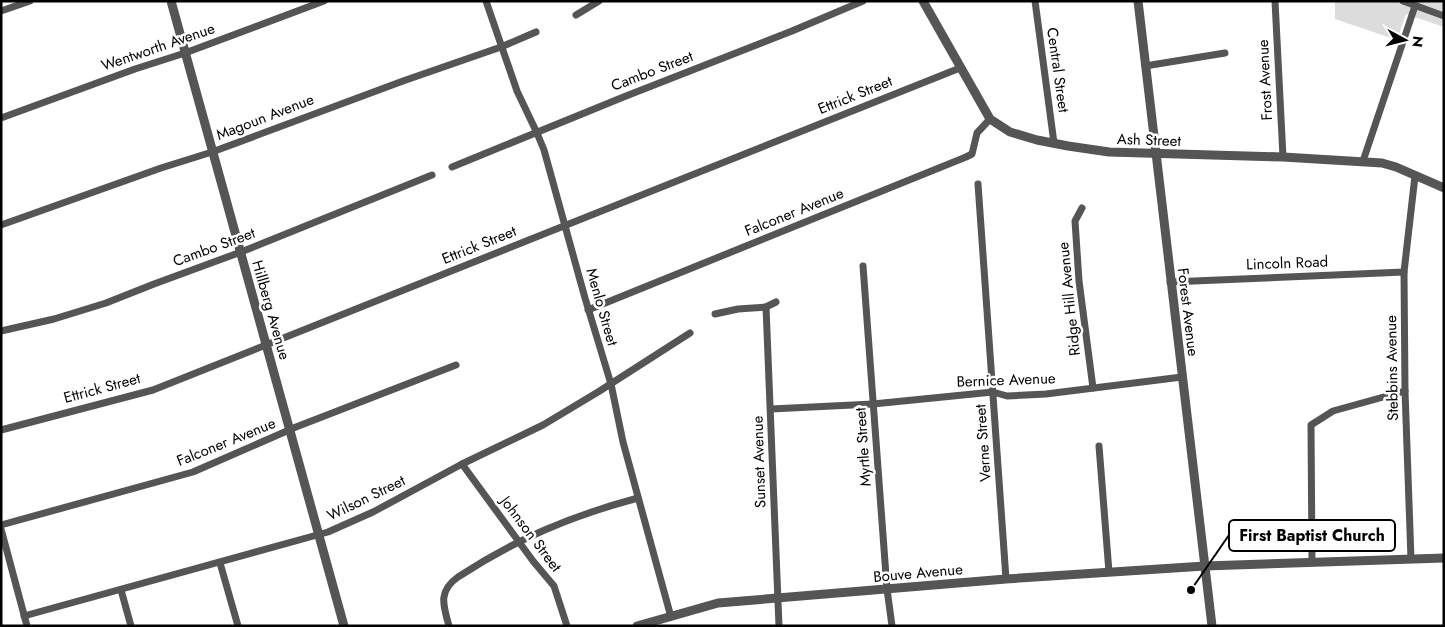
<svg xmlns="http://www.w3.org/2000/svg" width="1445" height="627" viewBox="0 0 1445 627" font-family="Jost,sans-serif">
<style>
.green{fill:#dcdcdc}
.lines{fill:none;stroke-linecap:round;stroke-linejoin:round}
.minor{stroke:#555;stroke-width:7}
.tertiary{stroke:#555;stroke-width:9}
.labels{text-anchor:middle;stroke-width:5;stroke-linejoin:round;paint-order:stroke}
.street-label{font-size:15px;fill:#000;stroke:#fff}
.leader{fill:none;stroke:#000;stroke-width:2}
.callout-dot{fill:#000;stroke:#fff;stroke-width:2}
.callout{fill:#fff;stroke:#000;stroke-width:2}
.callout-label{font-size:16px;text-anchor:middle;font-weight:bold;fill:#000}
</style>
<rect width="100%" height="100%" fill="#fff"/>
<polygon class="green" points="1335,1 1444,1 1444,27 1406,14 1397,40 1335,19"/>
<g class="lines">
<g class="minor">
<polyline points="486,1 517,91 537,133 544,150 585,298 611,384 623,442 671,617"/>
<polyline points="1035,1 1054,143"/>
<polyline points="1275,1 1283,157"/>
<polyline points="1403,1 1444,16"/>
<polyline points="1,11 30,1"/>
<polyline points="576,15 599,1"/>
<polyline points="1145,66 1225,53"/>
<polyline points="1,118 135,69 185,53 324,1"/>
<polyline points="1363,161 1415,6"/>
<polyline points="452,167 626,96 792,31 863,1"/>
<polyline points="978,184 1006,579"/>
<polyline points="1082,208 1075,221 1079,281 1093,388"/>
<polyline points="1,225 161,168 212,152 403,81 501,47 536,32"/>
<polyline points="863,266 887,589 892,626"/>
<polyline points="1170,282 1404,272"/>
<polyline points="776,302 766,307 779,626"/>
<polyline points="588,310 966,157 972,154 977,133 990,119"/>
<polyline points="715,314 738,309 766,307"/>
<polyline points="1,331 54,319 106,303 154,284 241,252 432,175"/>
<polyline points="771,409 873,404 993,392 1007,396 1046,394 1182,377"/>
<polyline points="1,430 153,390 960,68"/>
<polyline points="1099,446 1109,572"/>
<polyline points="462,464 533,561 554,586 567,626"/>
<polyline points="1,525 193,472 296,427 456,365"/>
<polyline points="1,529 27,626"/>
<polyline points="1411,559 1405,391 1404,272 1415,176"/>
<polyline points="1312,561 1311,425 1333,411 1405,391"/>
<polyline points="220,563 238,626"/>
<polyline points="121,590 131,626"/>
<polyline points="24,616 328,532 373,512 462,464 543,425 598,392 690,333"/>
<path d="M449 626C443 605 438 591 458 577 516 539 571 516 638 498"/>
</g>
<g class="tertiary">
<polyline points="171,1 344,626"/>
<polyline points="923,1 990,119 1010,132 1037,140 1068,146 1109,152 1283,157 1382,163 1396,167 1444,188"/>
<polyline points="1138,1 1212,626"/>
<polyline points="637,626 718,603 1006,579 1205,566 1444,558"/>
</g>
</g>
<g class="labels">
<g class="street-label">
<text transform="translate(158 47) rotate(-19)" y="5">Wentworth Avenue</text>
<text transform="translate(1058 70) rotate(82)" y="5">Central Street</text>
<text transform="translate(652 71) rotate(-21)" y="5">Cambo Street</text>
<text transform="translate(1265 80) rotate(-93)" y="5">Frost Avenue</text>
<text transform="translate(855 95) rotate(-22)" y="5">Ettrick Street</text>
<text transform="translate(265 117) rotate(-21)" y="5">Magoun Avenue</text>
<text transform="translate(1149 140) rotate(2)" y="5">Ash Street</text>
<text transform="translate(794 212) rotate(-22)" y="5">Falconer Avenue</text>
<text transform="translate(479 245) rotate(-22)" y="5">Ettrick Street</text>
<text transform="translate(214 247) rotate(-20)" y="5">Cambo Street</text>
<text transform="translate(1287 263) rotate(-2)" y="5">Lincoln Road</text>
<text transform="translate(1069 299) rotate(-96)" y="5">Ridge Hill Avenue</text>
<text transform="translate(602 307) rotate(74)" y="5">Menlo Street</text>
<text transform="translate(271 310) rotate(74)" y="5">Hillberg Avenue</text>
<text transform="translate(1188 312) rotate(83)" y="5">Forest Avenue</text>
<text transform="translate(1392 368) rotate(-91)" y="5">Stebbins Avenue</text>
<text transform="translate(1006 380) rotate(-2)" y="5">Bernice Avenue</text>
<text transform="translate(102 388) rotate(-15)" y="5">Ettrick Street</text>
<text transform="translate(226 442) rotate(-22)" y="5">Falconer Avenue</text>
<text transform="translate(983 443) rotate(-94)" y="5">Verne Street</text>
<text transform="translate(863 447) rotate(-94)" y="5">Myrtle Street</text>
<text transform="translate(759 462) rotate(-92)" y="5">Sunset Avenue</text>
<text transform="translate(366 498) rotate(-26)" y="5">Wilson Street</text>
<text transform="translate(531 534) rotate(53)" y="5">Johnson Street</text>
<text transform="translate(918 573) rotate(-5)" y="5">Bouve Avenue</text>
</g>
</g>
<path class="leader" d="M1191 590L1229 535"/>
<circle class="callout-dot" cx="1191" cy="590" r="5"/>
<rect class="callout" x="1229" y="520" width="166" height="31" rx="5"/>
<g class="callout-label">
<text x="1312" y="541">First Baptist Church</text>
</g>
<rect width="1445" height="627" fill="none" stroke="#000000" stroke-width="5"/>
<g transform="translate(1405 40) rotate(97)" stroke="#ffffff" stroke-width="4" paint-order="stroke">
<path d="M0-4L9 19L0 12L-9 19Z" fill="#000000"/>
<text y="-8" font-size="14" font-weight="bold" text-anchor="middle" fill="#000000">N</text>
</g>
</svg>
